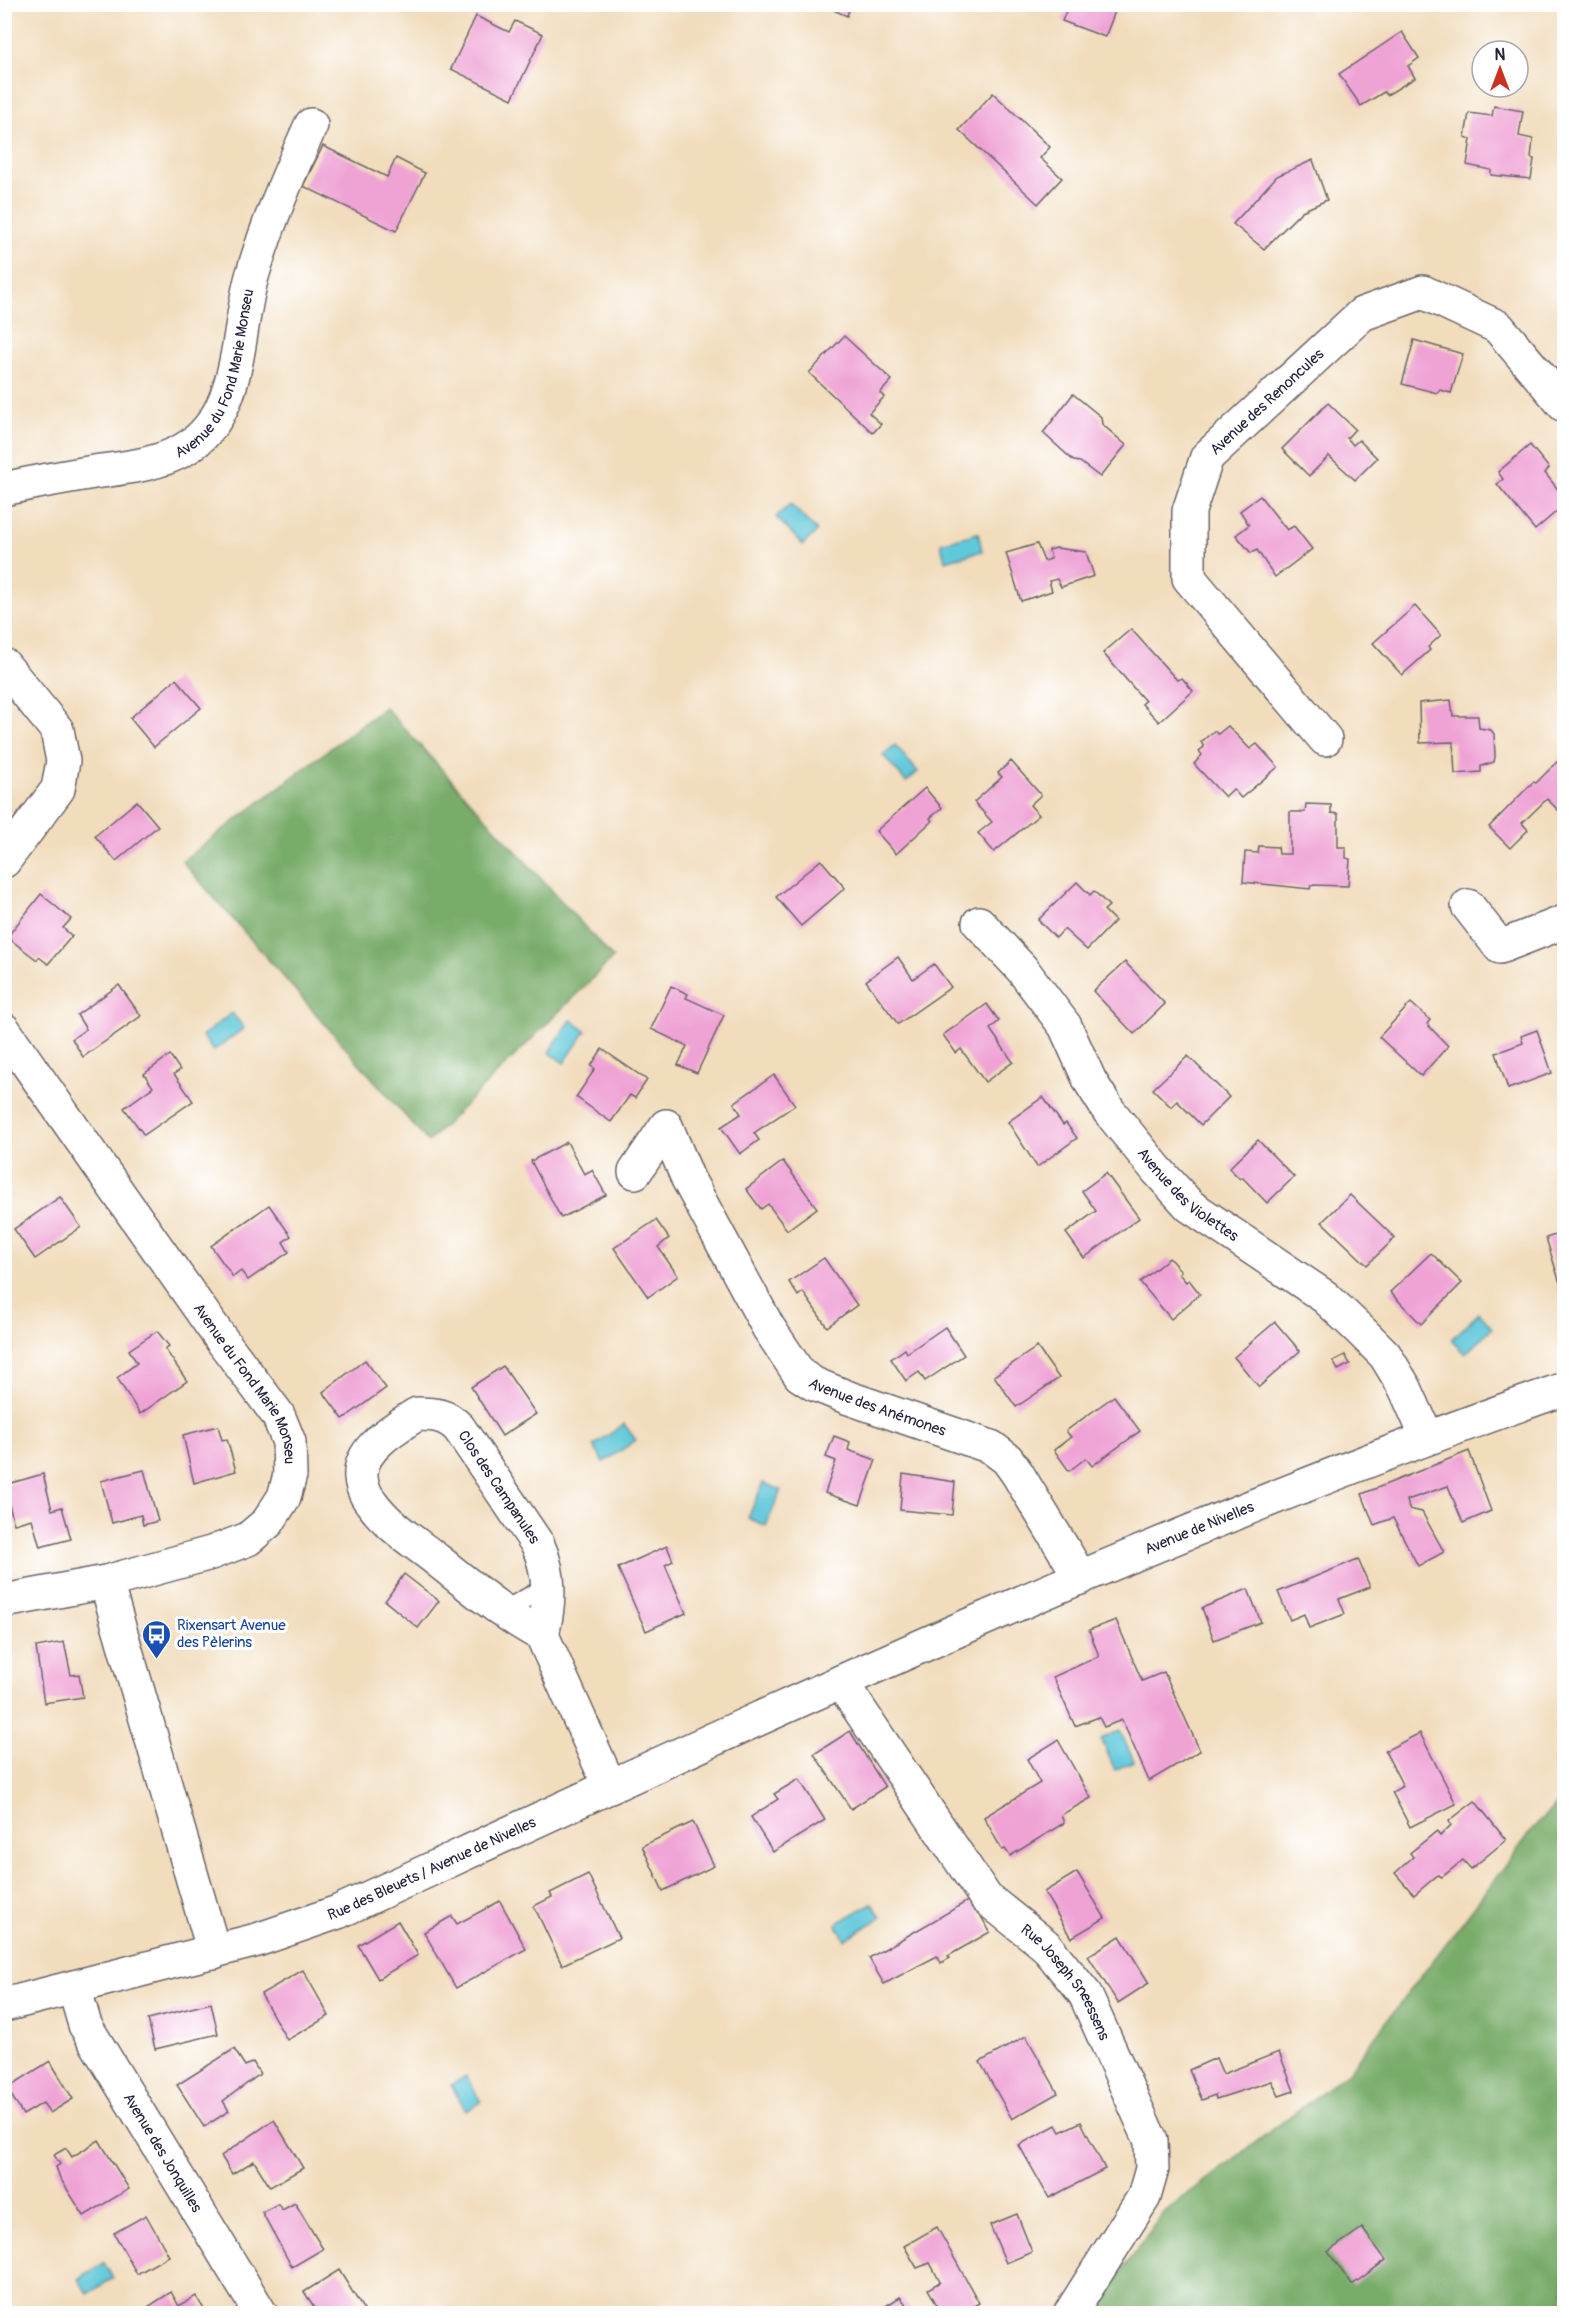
<svg xmlns="http://www.w3.org/2000/svg" width="1569" height="2318" viewBox="0 0 1569 2318" font-family="Pangolin,sans-serif">
<style>
.forest{fill:#78ac69;stroke:#4d6752;stroke-width:1.5}
.water{fill:#5fc8da;stroke:#40758a;stroke-width:1.5}
.building{fill:#efa3d5}
.lines{fill:none;stroke-linecap:round;stroke-linejoin:round}
.lane-casing{stroke:#6a6368;stroke-width:21}
.street-casing{stroke:#6a6368;stroke-width:36}
.lane{stroke:#fff;stroke-width:18}
.street{stroke:#fff;stroke-width:33}
.labels{text-anchor:middle;stroke-width:6;stroke-linejoin:round;paint-order:stroke}
.street-label{font-size:15px;fill:#22223b;stroke:#fff}
.transit-label{font-size:15px;fill:#164399;stroke:#fff;text-anchor:start}
</style>
<rect width="100%" height="100%" fill="#fff"/>
<filter id="ink" filterUnits="userSpaceOnUse"><feTurbulence type="fractalNoise" baseFrequency=".0167" numOctaves="2"/><feDisplacementMap in="SourceGraphic" scale="12" xChannelSelector="R" yChannelSelector="G"/><feConvolveMatrix kernelMatrix="1 2 1 2 8 2 1 2 1" color-interpolation-filters="sRGB"/></filter>
<filter id="wash" filterUnits="userSpaceOnUse"><feTurbulence type="fractalNoise" baseFrequency=".008" numOctaves="4" result="noise"/><feDisplacementMap in="SourceGraphic" scale="24" xChannelSelector="R" yChannelSelector="G"/><feGaussianBlur stdDeviation="1.35" result="paint"/><feColorMatrix in="noise" values="0 0 0 0 0 0 0 0 0 0 0 0 0 0 0 0 0 1.4 0 .05"/><feComposite in="paint" operator="in"/></filter>
<g filter="url(#wash)">
<rect width="100%" height="100%" fill="#f1dcbb"/>
<g class="forest">
<polygon points="385,707 613,958 428,1142 182,861"/>
<polygon points="1564,1798 1564,2313 1090,2314 1163,2213 1348,2072 1540,1820"/>
</g>
<g class="water">
<polygon points="790,504 817,531 803,545 776,517"/>
<polygon points="978,533 982,551 945,561 941,543"/>
<polygon points="895,745 918,772 906,782 883,755"/>
<polygon points="232,1013 244,1028 213,1051 202,1036"/>
<polygon points="571,1020 586,1031 564,1063 549,1052"/>
<polygon points="1479,1313 1492,1328 1465,1354 1451,1340"/>
<polygon points="624,1424 636,1440 604,1462 593,1446"/>
<polygon points="763,1483 781,1490 766,1526 748,1518"/>
<polygon points="1120,1731 1134,1761 1115,1770 1101,1739"/>
<polygon points="872,1903 881,1917 845,1940 836,1924"/>
<polygon points="466,2076 481,2102 466,2111 451,2085"/>
<polygon points="104,2263 113,2278 88,2294 78,2279"/>
</g>
<g id="blocks">
<g class="building">
<polygon points="820,4 851,4 847,16"/>
<polygon points="1069,4 1118,4 1105,37 1062,21"/>
<polygon points="476,16 509,32 515,21 543,34 512,99 451,69"/>
<polygon points="1402,32 1419,58 1408,66 1415,78 1387,95 1384,92 1361,106 1339,74"/>
<polygon points="993,93 1050,147 1040,158 1062,178 1038,204 959,130"/>
<polygon points="1494,106 1523,111 1519,136 1533,139 1531,158 1534,159 1531,179 1491,175 1491,170 1467,165 1471,139 1465,137 1469,113 1492,116"/>
<polygon points="323,146 387,177 396,158 425,173 396,231 303,186"/>
<polygon points="1313,160 1327,200 1302,211 1264,249 1233,224 1277,176"/>
<polygon points="844,336 892,380 880,393 884,397 869,413 881,424 873,433 809,373"/>
<polygon points="1414,340 1463,354 1451,393 1440,390 1437,393 1402,384"/>
<polygon points="1073,394 1101,417 1102,424 1126,445 1100,477 1080,462 1074,461 1043,433"/>
<polygon points="1328,403 1355,429 1347,438 1353,445 1359,440 1377,458 1355,480 1329,456 1309,476 1282,449"/>
<polygon points="1530,445 1549,468 1545,473 1564,497 1564,505 1535,530 1497,484 1503,479 1498,472"/>
<polygon points="1260,496 1287,530 1294,526 1312,549 1275,577 1257,550 1251,553 1236,535 1249,525 1240,511"/>
<polygon points="1037,544 1044,561 1051,559 1049,550 1056,548 1086,552 1094,576 1061,587 1057,579 1049,581 1052,591 1021,601 1006,553"/>
<polygon points="1415,606 1441,635 1428,647 1430,650 1402,675 1373,643"/>
<polygon points="1131,629 1177,680 1182,678 1193,691 1159,722 1142,704 1145,701 1103,653"/>
<polygon points="176,679 201,708 154,747 130,718"/>
<polygon points="1451,700 1453,716 1478,716 1479,728 1491,730 1494,734 1495,757 1494,762 1481,766 1481,772 1455,774 1453,742 1420,743 1419,703"/>
<polygon points="1228,726 1250,749 1257,744 1278,767 1241,798 1233,789 1225,797 1194,764 1202,755 1199,751 1204,747 1201,742 1214,731 1218,734"/>
<polygon points="1561,758 1564,761 1564,816 1547,799 1522,823 1528,830 1510,848 1489,827 1533,782 1536,783"/>
<polygon points="1011,761 1041,795 1030,805 1039,815 994,852 978,833 992,822 974,802 1002,777 998,773"/>
<polygon points="925,788 942,808 930,818 932,821 896,854 876,831"/>
<polygon points="137,801 158,826 116,861 95,836"/>
<polygon points="1306,804 1331,805 1331,813 1338,814 1338,847 1346,847 1346,858 1350,859 1348,886 1311,885 1310,889 1243,882 1245,852 1258,853 1259,846 1278,847 1279,854 1290,854 1290,812 1305,812"/>
<polygon points="821,860 845,888 801,926 776,897"/>
<polygon points="1077,882 1090,895 1094,891 1109,906 1104,910 1115,921 1087,950 1064,929 1056,938 1038,920"/>
<polygon points="41,894 71,919 63,928 72,936 48,964 39,957 37,960 7,937"/>
<polygon points="898,957 913,979 934,964 951,987 898,1024 866,981"/>
<polygon points="1125,962 1165,1004 1134,1034 1093,991"/>
<polygon points="119,985 141,1016 83,1057 72,1039 86,1029 77,1015"/>
<polygon points="671,986 688,994 686,998 724,1015 697,1073 678,1065 687,1046 651,1029"/>
<polygon points="1411,1003 1430,1020 1427,1024 1448,1046 1421,1076 1379,1037"/>
<polygon points="987,1004 999,1021 990,1029 1013,1062 985,1082 961,1049 956,1053 943,1035"/>
<polygon points="1537,1030 1552,1073 1508,1089 1496,1053 1523,1043 1521,1036"/>
<polygon points="602,1049 647,1080 635,1098 630,1095 611,1122 576,1097 595,1069 591,1066"/>
<polygon points="170,1055 180,1070 174,1074 193,1101 144,1135 124,1108 153,1087 144,1074"/>
<polygon points="1188,1056 1229,1097 1201,1125 1177,1101 1171,1107 1153,1089"/>
<polygon points="774,1075 795,1105 754,1133 759,1140 740,1154 721,1127 741,1114 734,1103"/>
<polygon points="1043,1097 1063,1125 1066,1123 1077,1138 1037,1167 1008,1122"/>
<polygon points="1258,1140 1294,1177 1267,1203 1242,1177 1240,1179 1229,1168"/>
<polygon points="567,1142 584,1174 592,1170 606,1195 561,1218 531,1161"/>
<polygon points="783,1161 817,1208 787,1230 768,1204 761,1209 746,1189"/>
<polygon points="1106,1173 1139,1218 1084,1258 1066,1233 1096,1211 1082,1191"/>
<polygon points="1350,1195 1395,1238 1367,1265 1322,1222"/>
<polygon points="60,1197 81,1227 35,1259 14,1229"/>
<polygon points="269,1205 291,1236 283,1242 289,1252 248,1280 241,1271 233,1277 211,1246"/>
<polygon points="656,1220 669,1238 658,1247 678,1276 648,1297 614,1248"/>
<polygon points="1564,1232 1564,1296 1546,1238"/>
<polygon points="1431,1253 1462,1283 1421,1324 1390,1292"/>
<polygon points="824,1258 857,1305 827,1327 803,1292 798,1296 789,1282"/>
<polygon points="1169,1258 1181,1271 1179,1274 1186,1282 1189,1280 1200,1294 1171,1319 1140,1282"/>
<polygon points="1275,1322 1300,1351 1259,1387 1234,1357"/>
<polygon points="945,1327 964,1355 925,1381 919,1372 906,1381 891,1359 905,1349 907,1353"/>
<polygon points="157,1331 169,1346 165,1349 187,1381 140,1414 117,1378 137,1363 129,1350"/>
<polygon points="1037,1347 1059,1378 1016,1407 994,1376"/>
<polygon points="1345,1355 1350,1364 1338,1370 1333,1361"/>
<polygon points="365,1360 386,1388 343,1419 323,1392"/>
<polygon points="503,1366 536,1414 502,1436 471,1387"/>
<polygon points="1114,1396 1140,1431 1092,1466 1086,1458 1069,1471 1054,1450 1071,1437 1066,1431"/>
<polygon points="218,1426 222,1440 227,1439 236,1471 194,1483 183,1435"/>
<polygon points="834,1436 850,1442 848,1450 876,1460 860,1505 825,1493 836,1461 826,1457"/>
<polygon points="1469,1451 1491,1511 1463,1523 1448,1486 1407,1500 1409,1509 1422,1512 1444,1552 1418,1566 1393,1518 1374,1525 1362,1494"/>
<polygon points="144,1470 158,1521 143,1525 141,1515 112,1523 101,1481"/>
<polygon points="43,1474 52,1510 62,1507 71,1539 40,1547 32,1519 14,1524 4,1485"/>
<polygon points="903,1474 955,1482 952,1515 900,1510"/>
<polygon points="667,1546 673,1561 665,1565 686,1613 646,1631 618,1568"/>
<polygon points="1358,1559 1370,1587 1339,1599 1345,1614 1309,1628 1304,1614 1290,1620 1278,1592"/>
<polygon points="404,1574 439,1601 418,1628 385,1601"/>
<polygon points="1248,1589 1261,1622 1214,1640 1202,1608"/>
<polygon points="1116,1620 1142,1681 1164,1672 1200,1751 1149,1781 1122,1720 1104,1727 1099,1717 1075,1726 1053,1677 1099,1656 1089,1630"/>
<polygon points="64,1642 71,1675 79,1674 83,1697 44,1703 36,1647"/>
<polygon points="850,1731 885,1787 851,1809 814,1754"/>
<polygon points="1420,1733 1456,1804 1410,1827 1392,1792 1403,1786 1385,1751"/>
<polygon points="1058,1740 1091,1798 1061,1815 1064,1823 1010,1856 1005,1849 1002,1850 984,1817 1040,1783 1027,1759"/>
<polygon points="799,1779 825,1820 773,1852 751,1817 778,1799 774,1794"/>
<polygon points="1475,1801 1506,1840 1471,1869 1463,1860 1442,1877 1438,1875 1414,1895 1395,1873 1413,1857 1410,1853 1437,1831 1440,1836 1451,1825 1449,1821"/>
<polygon points="693,1822 714,1866 663,1891 642,1846"/>
<polygon points="1077,1872 1105,1918 1071,1938 1044,1892"/>
<polygon points="588,1874 619,1938 562,1965 534,1906 552,1897 550,1893"/>
<polygon points="971,1899 990,1932 948,1956 950,1958 941,1963 937,1956 884,1984 869,1958"/>
<polygon points="500,1901 526,1949 456,1988 424,1932 452,1916 457,1924"/>
<polygon points="398,1921 418,1955 378,1979 358,1945"/>
<polygon points="1120,1936 1149,1983 1118,2003 1088,1956"/>
<polygon points="303,1970 329,2016 287,2040 261,1994"/>
<polygon points="211,2003 218,2034 155,2049 148,2019"/>
<polygon points="1026,2036 1058,2093 1012,2119 980,2062"/>
<polygon points="234,2049 245,2066 253,2062 260,2074 223,2101 229,2111 204,2127 177,2085"/>
<polygon points="1279,2052 1294,2091 1279,2096 1272,2081 1216,2099 1215,2095 1202,2100 1189,2070 1216,2058 1223,2074"/>
<polygon points="50,2061 73,2099 50,2113 43,2103 23,2115 7,2088"/>
<polygon points="274,2120 303,2168 270,2187 254,2161 232,2174 221,2156"/>
<polygon points="1081,2122 1105,2169 1049,2198 1019,2145 1056,2125 1060,2132"/>
<polygon points="99,2140 129,2189 84,2216 60,2178 56,2167 60,2164 54,2155 66,2148 72,2157"/>
<polygon points="295,2203 323,2249 292,2267 262,2212 278,2204 282,2210"/>
<polygon points="1017,2214 1032,2252 1006,2263 990,2225"/>
<polygon points="146,2215 169,2256 137,2274 114,2233"/>
<polygon points="937,2227 979,2303 960,2314 942,2314 928,2289 940,2282 930,2263 917,2268 904,2246"/>
<polygon points="1362,2228 1386,2260 1352,2285 1328,2252"/>
<polygon points="339,2270 365,2312 363,2314 319,2314 304,2292"/>
<polygon points="171,2292 179,2306 196,2296 207,2314 137,2314"/>
<polygon points="900,2297 914,2314 873,2314"/>
</g>
</g>
</g>
<g filter="url(#ink)">
<use href="#blocks" fill-opacity="0" stroke="#6a6368" stroke-width="1.5"/>
<g class="lines">
<defs>
<polyline id="lane" points="505,1610 548,1586"/>
<g id="street">
<path id="s1" d="M4 489C34 482 64 477 94 472 123 468 157 465 183 450 244 416 235 331 253 273 268 222 289 174 311 125"/>
<polyline points="4,665 57,730 63,761 58,789 4,861"/>
<path id="s2" d="M1325 739 1189 578V511L1207 457 1362 314 1423 292 1498 327 1564 405"/>
<polyline points="1468,906 1500,947 1564,922"/>
<path id="s3" d="M979 923 1022 969 1065 1026 1090 1081 1109 1111 1157 1170 1190 1206 1325 1297 1361 1331 1385 1355 1405 1388 1427 1437"/>
<path id="s4" d="M4 1030 221 1339 278 1415 289 1442 290 1475 284 1497 268 1522 248 1539 211 1553 106 1582 4 1601"/>
<path id="s5" d="M635 1172 666 1126 688 1179 768 1327 800 1375 814 1384 849 1398 991 1447 1007 1459 1017 1473 1081 1578"/>
<path d="M417 1414C435 1414 446 1415 459 1428L538 1545C551 1575 550 1603 542 1635 504 1615 470 1586 437 1560 414 1542 388 1526 371 1502 365 1495 360 1482 361 1472 363 1446 397 1427 417 1414Z"/>
<polyline points="106,1582 214,1952"/>
<polyline points="542,1635 610,1787"/>
<path id="s6" d="M841 1682 986 1898 1045 1945 1085 1994 1151 2141 1152 2169 1144 2197 1070 2314"/>
<path id="s7" d="M74 1987 85 2025 261 2314"/>
<path id="s8" d="M4 2005 257 1940 338 1912C742 1726 1145 1535 1564 1389"/>
</g>
</defs>
<use href="#lane" class="lane-casing"/>
<use href="#street" class="street-casing"/>
<use href="#lane" class="lane"/>
<use href="#street" class="street"/>
</g>
</g>
<defs>
<symbol id="bus-pin" viewBox="-11 -11 22 30"><path d="M0 17L-7.5 6A9.5 9.5 0 1 1 7.5 6Z" fill="#1a4fb4" stroke="#fff"/><path d="M-5-6H5V4H4V6H2V4H-2V6H-4V4H-5ZM-3.5-4V0h7V-4ZM-3.5 1.2v1.5H-2V1.2ZM2 1.2v1.5H3.5V1.2Z" fill="#fff"/></symbol>
</defs>
<g fill-rule="evenodd">
<use href="#bus-pin" x="140" y="1618" width="33" height="45"/>
</g>
<g class="labels">
<g class="street-label">
<text dy="5" stroke="none"><textPath href="#s1" startOffset="270">Avenue du Fond Marie Monseu</textPath></text>
<text dy="5" stroke="none"><textPath href="#s2" startOffset="416">Avenue des Renoncules</textPath></text>
<text dy="5" stroke="none"><textPath href="#s3" startOffset="346">Avenue des Violettes</textPath></text>
<text dy="5" stroke="none"><textPath href="#s4" startOffset="430">Avenue du Fond Marie Monseu</textPath></text>
<text dy="5" stroke="none"><textPath href="#s5" startOffset="423">Avenue des Anémones</textPath></text>
<text transform="translate(499 1487) rotate(56)" y="5">Clos des Campanules</text>
<text dy="5" stroke="none"><textPath href="#s8" startOffset="1290">Avenue de Nivelles</textPath></text>
<text dy="5" stroke="none"><textPath href="#s8" startOffset="450">Rue des Bleuets / Avenue de Nivelles</textPath></text>
<text dy="5" stroke="none"><textPath href="#s6" startOffset="378">Rue Joseph Sneessens</textPath></text>
<text dy="5" stroke="none"><textPath href="#s7" startOffset="189">Avenue des Jonquilles</textPath></text>
</g>
<g class="transit-label">
<text x="177" y="1630">Rixensart Avenue<tspan x="177" dy="17">des Pèlerins</tspan></text>
</g>
</g>
<rect width="1569" height="2318" fill="none" stroke="#fff" stroke-width="24"/>
<g transform="translate(1500 69)"><circle r="28" fill="#ffffff" stroke="#a7a7b1" stroke-width="1.5"/>
<path d="M0-4.5L10 22L0 15L-10 22Z" fill="#c8321e"/>
<text y="-9" font-size="16" font-weight="bold" text-anchor="middle" fill="#22223b">N</text>
</g>
</svg>
